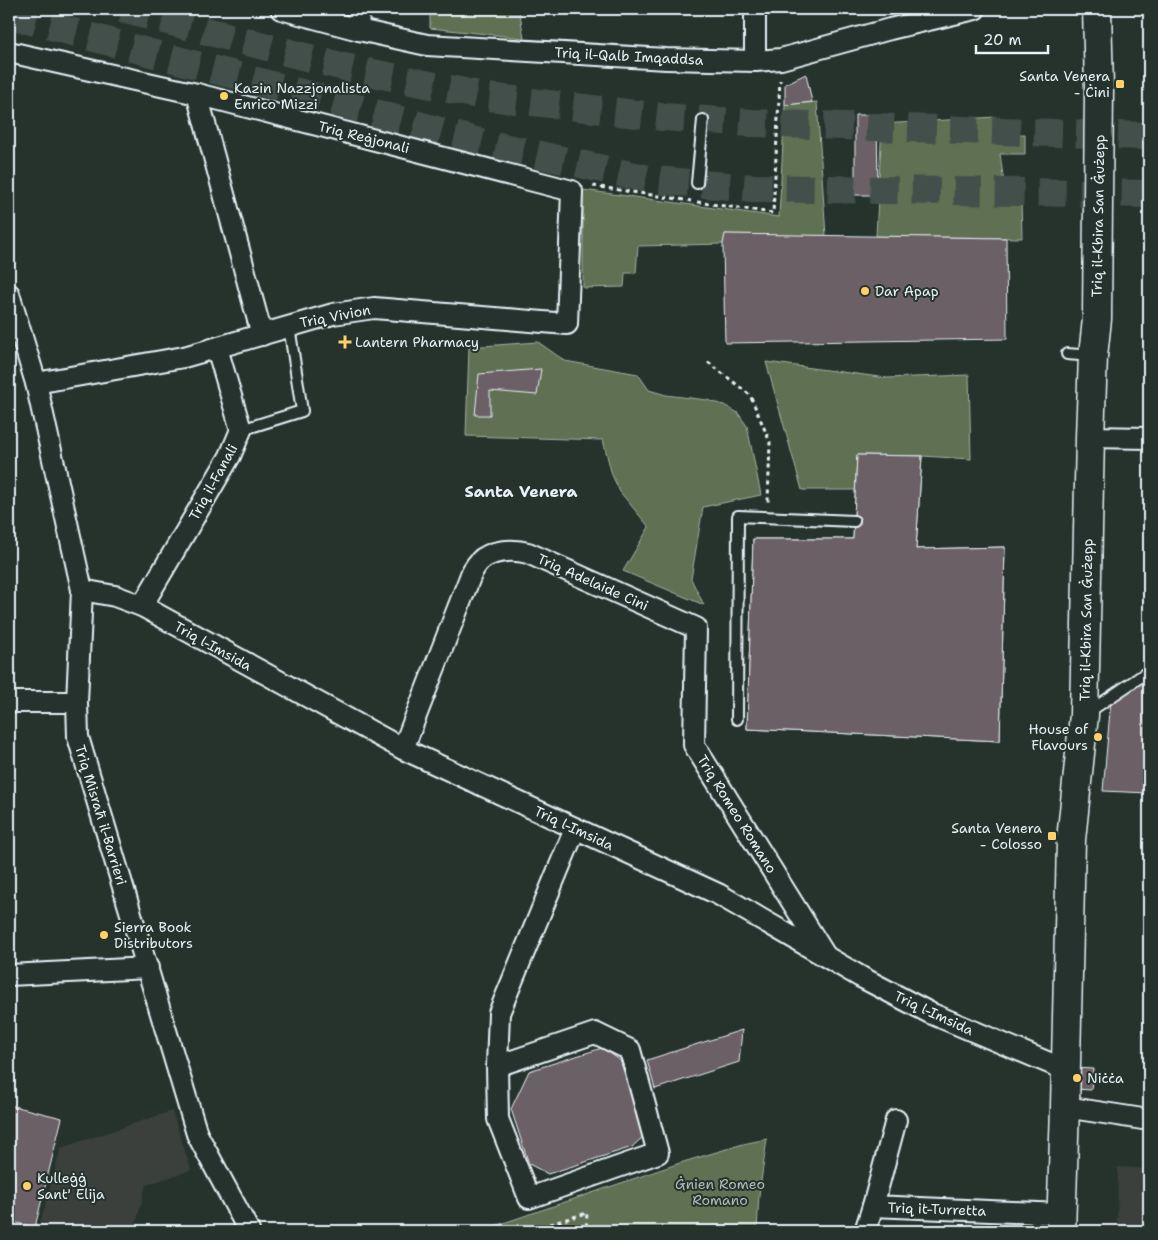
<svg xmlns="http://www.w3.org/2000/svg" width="1158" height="1240" viewBox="0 0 1158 1240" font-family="'Shantell Sans',sans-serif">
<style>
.built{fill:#3b403e}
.green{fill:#607052;stroke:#a4b0a5}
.building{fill:#6b6065;stroke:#e8f1f8;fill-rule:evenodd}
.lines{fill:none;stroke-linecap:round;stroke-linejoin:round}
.trunk-tunnel{stroke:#43504b;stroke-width:28;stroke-dasharray:28 14;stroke-linecap:butt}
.service-casing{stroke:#e8f1f8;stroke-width:14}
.minor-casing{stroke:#e8f1f8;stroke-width:24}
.secondary-casing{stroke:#e8f1f8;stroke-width:31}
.path{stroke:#e8f1f8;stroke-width:3;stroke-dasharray:4 4;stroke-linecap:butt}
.service{stroke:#26332d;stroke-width:10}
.minor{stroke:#26332d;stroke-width:20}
.secondary{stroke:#26332d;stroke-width:28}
.poi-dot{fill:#ffd166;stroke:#26332d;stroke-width:2}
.labels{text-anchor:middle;stroke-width:4;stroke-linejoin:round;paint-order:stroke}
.street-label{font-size:14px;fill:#e8f1f8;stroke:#26332d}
.poi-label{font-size:14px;fill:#e8f1f8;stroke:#26332d;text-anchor:start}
.park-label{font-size:14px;fill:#b2bdb6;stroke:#26332d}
.quarter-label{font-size:16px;font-weight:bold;fill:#e8f1f8;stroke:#26332d}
</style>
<rect width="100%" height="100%" fill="#26332d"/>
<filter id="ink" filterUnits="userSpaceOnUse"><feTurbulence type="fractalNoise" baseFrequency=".02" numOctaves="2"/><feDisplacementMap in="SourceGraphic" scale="10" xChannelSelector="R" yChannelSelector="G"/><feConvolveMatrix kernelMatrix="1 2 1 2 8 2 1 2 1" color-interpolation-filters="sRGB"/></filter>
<g filter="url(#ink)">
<g class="built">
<polygon points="172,1111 191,1170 146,1185 134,1231 38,1231 61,1148"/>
<polygon points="1118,1167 1149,1169 1149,1231 1117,1231"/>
</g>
<g class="green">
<polygon points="430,9 519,9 524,38 430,28"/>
<polygon points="817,102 826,236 725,234 723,244 638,246 636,273 625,273 624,287 583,288 583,190 779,217 785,105"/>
<polygon points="996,117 996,135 1025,134 1025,154 1000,154 1006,198 1021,199 1022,238 876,236 882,124"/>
<polygon points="538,342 565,361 638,374 649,390 666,395 707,400 724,405 738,413 747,426 761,495 703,507 691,579 704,605 623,571 649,527 620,492 612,475 603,440 466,436 469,347"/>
<polygon points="766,362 887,378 969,375 971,459 922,456 856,490 802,490"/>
<polygon points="767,1139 759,1195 757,1231 480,1231 680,1163 743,1144"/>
</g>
<g class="building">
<polygon points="806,74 812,102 785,105 785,84"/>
<polygon points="855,115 877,115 878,195 855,195"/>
<polygon points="725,234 1006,238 1007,339 725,343 723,244"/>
<polygon points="541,369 537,395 490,391 490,415 475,415 479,374"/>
<path d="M857 455 922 456 916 549 1005 547 1000 741 747 729 753 539H853ZM790 594 982 602 978 707 787 700Z"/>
<polygon points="857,455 922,456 916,549 1005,547 1000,741 747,729 753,539 853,539"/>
<polygon points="1149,679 1149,793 1103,791 1111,700 1140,680 1142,683"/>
<polygon points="742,1030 739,1062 655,1089 647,1060"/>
<polygon points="602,1048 620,1060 646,1134 632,1147 548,1174 529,1164 511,1109 529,1071"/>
<polygon points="1076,1068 1093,1069 1091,1090 1074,1089"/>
<polygon points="9,1105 62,1118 35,1227 13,1222 10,1231 9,1231"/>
</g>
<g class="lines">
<g class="trunk-tunnel">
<polyline points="122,9 344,67 488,97 663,117 752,123 1149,136"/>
<polyline points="9,15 339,103 476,141 653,180 754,188 1149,194"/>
</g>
<defs>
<g id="service">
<polyline points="697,183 703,120"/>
<polyline points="1067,354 1092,356"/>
<polyline points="241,430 302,411 289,326"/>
<polyline points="1087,713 1149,671"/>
<polyline points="737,719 738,516 854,521"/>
</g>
<g id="minor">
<polyline points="281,9 359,30 427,45 666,59 755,61 781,59 890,29 975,9"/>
<polyline points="358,9 359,30"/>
<polyline points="755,9 755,61"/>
<polyline points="9,52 197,94 572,191 567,324 374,308 333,314 184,357 36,383"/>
<polyline points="197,94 262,335"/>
<polyline points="9,294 36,383 82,590 77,702 78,737 197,1134 249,1231"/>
<polyline points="1090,437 1149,438"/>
<polyline points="82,590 115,596 142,606 403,749 718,894 861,977 930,1013 1066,1070"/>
<polyline points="142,606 230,456 241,430 217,348"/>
<polyline points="9,702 77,702"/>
<path d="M403 749 472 572C474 569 476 565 479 562 490 550 513 549 528 553L696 628 694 745 825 955"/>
<polyline points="9,975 148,968"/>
<polyline points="497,1066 595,1033 630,1050 658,1153 529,1198 498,1119 497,1066 499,1013 575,829"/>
<polyline points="1065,1107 1149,1120"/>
<polyline points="896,1120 873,1206 1061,1214"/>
<polyline points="865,1231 873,1206"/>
</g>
<polyline id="secondary" points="1061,1231 1065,1107 1071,840 1084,715 1090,437 1093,356 1097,319 1099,88 1097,9"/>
</defs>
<use href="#service" class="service-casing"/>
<use href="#minor" class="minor-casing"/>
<use href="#secondary" class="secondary-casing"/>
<g class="path">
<polyline points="593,186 691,201"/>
<polyline points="697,202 773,213 780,80"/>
<polyline points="708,362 750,395 770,442 768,502"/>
<polyline points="527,1231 587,1213 586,1231"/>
</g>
<use href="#service" class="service"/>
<use href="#minor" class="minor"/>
<use href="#secondary" class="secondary"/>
</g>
</g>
<g class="poi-dot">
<rect x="1115" y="79" width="10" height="10" rx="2.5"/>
<circle cx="224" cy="96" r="5"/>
<circle cx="865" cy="291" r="5"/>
<path d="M342.5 334.5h5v5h5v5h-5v5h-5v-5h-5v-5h5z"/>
<circle cx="1098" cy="737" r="5"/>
<rect x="1047" y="831" width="10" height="10" rx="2.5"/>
<circle cx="104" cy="935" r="5"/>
<circle cx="1077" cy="1078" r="5"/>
<circle cx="27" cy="1186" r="5"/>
</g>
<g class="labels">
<g class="street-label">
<text transform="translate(629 56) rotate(3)" y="5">Triq il-Qalb Imqaddsa</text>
<text transform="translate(364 137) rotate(14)" y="5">Triq Reġjonali</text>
<text transform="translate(1098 216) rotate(-89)" y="5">Triq il-Kbira San Ġużepp</text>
<text transform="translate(335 316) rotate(-11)" y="5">Triq Vivion</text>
<text transform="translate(213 482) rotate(-61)" y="5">Triq il-Fanali</text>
<text transform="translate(593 582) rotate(24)" y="5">Triq Adelaide Cini</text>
<text transform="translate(1086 620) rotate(-89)" y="5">Triq il-Kbira San Ġużepp</text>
<text transform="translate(213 646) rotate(29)" y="5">Triq l-Imsida</text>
<text transform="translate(737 814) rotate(58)" y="5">Triq Romeo Romano</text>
<text transform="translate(101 815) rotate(73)" y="5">Triq Misraħ il-Barrieri</text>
<text transform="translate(574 828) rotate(25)" y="5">Triq l-Imsida</text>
<text transform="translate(934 1013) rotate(25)" y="5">Triq l-Imsida</text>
<text transform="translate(937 1209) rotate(2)" y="5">Triq it-Turretta</text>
</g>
<g class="poi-label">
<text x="1110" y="81" text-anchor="end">Santa Venera<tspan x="1110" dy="16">- Ċini</tspan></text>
<text x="234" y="93">Kazin Nazzjonalista<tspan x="234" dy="16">Enrico Mizzi</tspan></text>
<text x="875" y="296">Dar Apap</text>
<text x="355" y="347">Lantern Pharmacy</text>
<text x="1088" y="734" text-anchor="end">House of<tspan x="1088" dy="16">Flavours</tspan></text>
<text x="1042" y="833" text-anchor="end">Santa Venera<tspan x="1042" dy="16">- Colosso</tspan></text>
<text x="114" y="932">Sierra Book<tspan x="114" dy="16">Distributors</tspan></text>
<text x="1087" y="1083">Niċċa</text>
<text x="37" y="1183">Kulleġġ<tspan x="37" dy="16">Sant' Elija</tspan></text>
</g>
<g class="park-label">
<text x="720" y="1189">Ġnien Romeo<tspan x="720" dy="16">Romano</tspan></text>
</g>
<g class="quarter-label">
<text x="521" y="497">Santa Venera</text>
</g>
</g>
<rect width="1158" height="1240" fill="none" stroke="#26332d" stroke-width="30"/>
<rect x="15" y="15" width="1128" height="1210" fill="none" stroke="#e8f1f8" stroke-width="2" filter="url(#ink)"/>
<path d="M976 45v8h72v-8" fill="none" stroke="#e8f1f8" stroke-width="2.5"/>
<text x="983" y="45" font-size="15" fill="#e8f1f8" stroke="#26332d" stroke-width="4" paint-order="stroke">20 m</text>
</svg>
